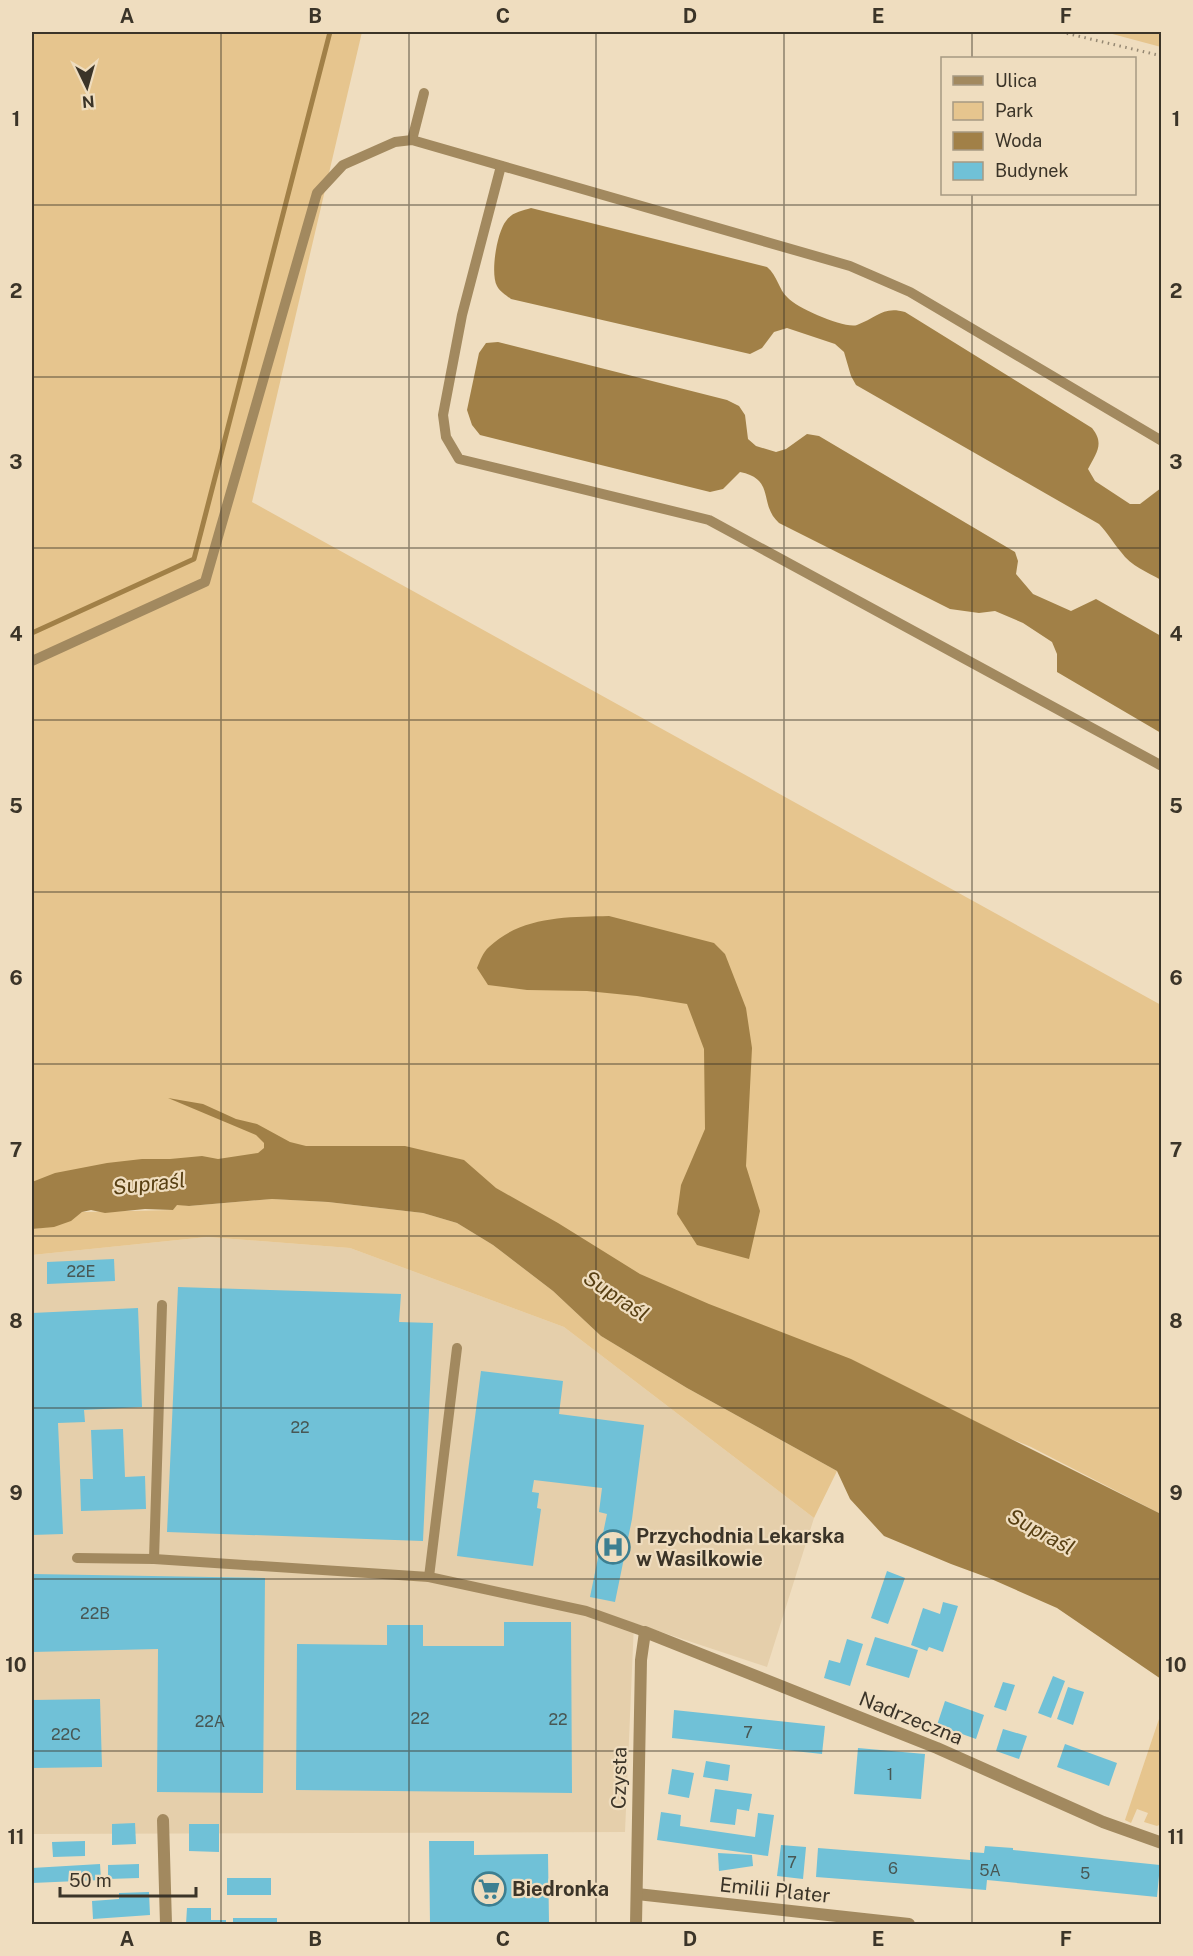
<svg xmlns="http://www.w3.org/2000/svg" width="1193" height="1956" viewBox="0 0 1193 1956" font-family="'Public Sans',sans-serif">
<style>
.built{fill:#e5cfab}
.green{fill:#e6c58e}
.water{fill:#a18047}
.lines{fill:none;stroke-linecap:round;stroke-linejoin:round}
.stream{stroke:#a18047;stroke-width:5}
.building{fill:#70c1d7}
.path{stroke:#958873;stroke-width:3;stroke-dasharray:1.5 4.5;stroke-linecap:butt}
.service{stroke:#a2895f;stroke-width:10}
.minor{stroke:#a2895f;stroke-width:12}
.grid{fill:none;stroke:#3b3428;stroke-width:1.5;stroke-opacity:0.55}
.labels{text-anchor:middle;stroke-width:4.5;stroke-linejoin:round;paint-order:stroke}
.number-label{font-size:16px;fill:#485754}
.poi-label{font-size:20px;font-weight:bold;fill:#3b3428;stroke:#efddbf;text-anchor:start}
.street-label{font-size:20px;fill:#3b3428;stroke:#efddbf}
.water-label{font-size:21px;font-style:italic;fill:#584013;stroke:#efddbf}
.neatline{fill:none;stroke:#3b3428;stroke-width:2}
.grid-label{font-size:20px;text-anchor:middle;font-weight:bold;fill:#3b3428}
</style>
<rect width="100%" height="100%" fill="#efddbf"/>
<polygon class="built" points="207,1237 350,1248 564,1327 814,1518 767,1667 634,1623 625,1832 32,1834 32,1255"/>
<g class="green">
<polygon points="32,32 362,32 252,502 1161,1005 1161,1514 1031,1447 626,1280 447,1169 32,1213"/>
<polygon points="1105,32 1161,32 1161,47"/>
<path d="M272 1199 328 1202 423 1213 457 1223 493 1245 553 1291 601 1336 687 1388 837 1471 814 1518 564 1327 350 1248 207 1237 32 1255V1229C52 1227 66 1224 82 1212L173 1210 177 1204 189 1206Z"/>
<polygon points="1161,1713 1161,1824 1157,1826 1144,1822 1148,1813 1137,1809 1131,1823 1125,1820"/>
</g>
<g class="water">
<path d="M531 208 767 267C778 276 778 289 788 298 797 308 845 329 857 325 877 318 882 306 905 312L1092 428C1105 444 1096 453 1088 469L1095 481 1130 504H1140L1161 488V580C1147 572 1131 566 1121 552 1113 543 1108 533 1099 524L856 385 851 376 844 352 835 344 787 328 774 332 762 348 750 354 511 299C506 295 500 292 497 286 490 273 497 232 506 221 512 212 522 211 531 208Z"/>
<path d="M498 342 727 400 739 406 745 415 748 439 756 446 776 452 786 449 807 434 819 436 1015 552 1018 561 1016 574 1033 594 1071 611 1096 599 1161 636V733L1057 672V654L1052 642 1023 623 995 611 979 613 950 609 779 523C758 504 776 479 740 472L723 489 710 492 480 435 472 425 467 410 479 353 486 343Z"/>
<path d="M609 916 714 943 725 954 746 1008 752 1048 746 1166 760 1211 749 1259 697 1245 677 1214 681 1185 705 1129 704 1049 687 1004 637 996 587 991 527 990 488 985 477 968C480 961 483 952 489 947 521 916 568 917 609 916Z"/>
<polygon points="168,1098 203,1104 236,1119 257,1124 290,1142 306,1146 405,1146 464,1160 496,1188 558,1223 640,1274 709,1304 851,1359 1161,1514 1161,1679 1057,1608 989,1578 951,1564 884,1536 850,1499 837,1471 687,1388 601,1336 553,1291 493,1245 457,1223 423,1213 328,1202 272,1199 189,1206 177,1205 173,1210 145,1209 105,1213 91,1210 82,1212 71,1221 54,1227 32,1229 32,1182 55,1173 107,1163 142,1159 170,1159 202,1156 218,1159 258,1153 264,1148 264,1143 256,1135"/>
</g>
<g class="lines">
<polyline class="stream" points="32,633 194,559 330,32"/>
</g>
<g class="building">
<polygon points="114,1259 115,1281 47,1284 47,1262"/>
<polygon points="178,1287 401,1294 399,1322 433,1323 423,1541 167,1532"/>
<polygon points="138,1308 142,1407 84,1410 85,1422 58,1423 63,1534 32,1535 32,1313"/>
<polygon points="481,1371 563,1381 559,1414 644,1425 632,1519 615,1602 590,1597 607,1514 599,1512 602,1488 534,1480 532,1492 539,1493 537,1508 541,1509 533,1566 457,1556"/>
<polygon points="123,1429 125,1477 145,1476 146,1509 81,1511 80,1479 93,1479 91,1430"/>
<polygon points="887,1571 905,1578 888,1624 871,1618"/>
<polygon points="32,1574 265,1578 263,1793 157,1792 158,1649 32,1652"/>
<polygon points="943,1602 958,1606 943,1652 929,1647 927,1651 911,1645 923,1608 940,1614"/>
<polygon points="504,1622 571,1622 572,1793 296,1790 297,1644 387,1645 387,1625 423,1625 423,1646 504,1646"/>
<polygon points="875,1637 918,1650 909,1678 866,1665"/>
<polygon points="847,1639 863,1644 850,1686 824,1678 829,1660 840,1663"/>
<polygon points="1053,1676 1065,1681 1051,1718 1038,1713"/>
<polygon points="1003,1682 1015,1685 1006,1711 994,1707"/>
<polygon points="1068,1687 1084,1692 1073,1725 1057,1719"/>
<polygon points="100,1699 102,1767 32,1768 32,1700"/>
<polygon points="945,1701 984,1715 976,1739 937,1725"/>
<polygon points="674,1710 825,1726 822,1754 672,1738"/>
<polygon points="1003,1729 1027,1736 1019,1759 996,1751"/>
<polygon points="1065,1744 1117,1763 1109,1786 1057,1767"/>
<polygon points="858,1748 925,1754 921,1799 854,1794"/>
<polygon points="706,1761 730,1765 728,1781 703,1777"/>
<polygon points="672,1769 694,1773 689,1798 668,1794"/>
<polygon points="715,1789 752,1794 749,1811 737,1809 735,1825 710,1822"/>
<polygon points="661,1812 681,1815 680,1826 755,1837 758,1813 774,1815 768,1856 657,1840"/>
<polygon points="135,1823 136,1844 112,1845 112,1824"/>
<polygon points="189,1824 219,1824 219,1852 189,1851"/>
<polygon points="85,1841 85,1856 53,1857 52,1842"/>
<polygon points="429,1841 474,1841 474,1855 548,1854 549,1923 430,1924"/>
<polygon points="781,1845 806,1847 803,1879 777,1876"/>
<polygon points="985,1846 1013,1848 1013,1850 1160,1865 1157,1897 987,1880 986,1890 816,1877 818,1848 970,1860 970,1852 984,1853"/>
<polygon points="718,1853 752,1855 753,1866 719,1871"/>
<polygon points="100,1864 101,1880 32,1883 32,1868"/>
<polygon points="139,1864 139,1878 108,1879 108,1865"/>
<rect x="227" y="1878" width="44" height="17"/>
<polygon points="149,1892 150,1915 93,1919 92,1901 119,1899 119,1893"/>
<polygon points="187,1908 211,1908 211,1920 226,1920 226,1924 186,1924"/>
<rect x="233" y="1918" width="44" height="6"/>
</g>
<g class="lines">
<polyline class="path" points="1061,32 1162,56"/>
<g class="service">
<polyline points="412,140 424,93"/>
<polyline points="501,166 462,315 443,415 446,437 459,459 709,520 1162,766"/>
<polyline points="32,661 205,582 317,193 343,165 395,142 412,140 850,266 910,292 1162,441"/>
<polyline points="77,1558 154,1559 429,1577 586,1611 645,1632"/>
<polyline points="154,1559 162,1305"/>
<polyline points="429,1577 457,1348"/>
</g>
<g class="minor">
<polyline points="163,1820 166,1924"/>
<polyline points="637,1894 909,1924"/>
<polyline points="636,1924 641,1660 645,1632 937,1748 1103,1822 1162,1843"/>
</g>
</g>
<path class="grid" d="M221 32V1924M409 32V1924M596 32V1924M784 32V1924M972 32V58M972 194V1924M32 205H1162M32 377H1162M32 548H1162M32 720H1162M32 892H1162M32 1064H1162M32 1236H1162M32 1408H1162M32 1579H1162M32 1751H1162"/>
<defs>
<symbol id="hospital-ring" viewBox="-11 -11 22 22"><circle r="9.5" fill="#efddbf" stroke="#3d7f91" stroke-width="1.5"/><path d="M-5-5h3v3.5h4V-5h3V5h-3V1.5h-4V5h-3Z" fill="#3d7f91"/></symbol>
<symbol id="supermarket-ring" viewBox="-11 -11 22 22"><circle r="9.5" fill="#efddbf" stroke="#3d7f91" stroke-width="1.5"/><path d="M-6-5.5h2.5l.6 2H6L4.5 2H-2.5L-4.4-4H-6ZM-1.5 3.2a1.3 1.3 0 1 0 .1 0ZM3 3.2a1.3 1.3 0 1 0 .1 0Z" fill="#3d7f91"/></symbol>
</defs>
<g fill-rule="evenodd">
<use href="#hospital-ring" x="594" y="1528" width="38" height="38"/>
<use href="#supermarket-ring" x="470" y="1870" width="38" height="38"/>
</g>
<g class="labels">
<g class="number-label">
<text x="81" y="1277">22E</text>
<text x="300" y="1433">22</text>
<text x="95" y="1619">22B</text>
<text x="420" y="1724">22</text>
<text x="558" y="1725">22</text>
<text x="210" y="1727">22A</text>
<text x="748" y="1738">7</text>
<text x="66" y="1740">22C</text>
<text x="890" y="1780">1</text>
<text x="792" y="1868">7</text>
<text x="893" y="1874">6</text>
<text x="990" y="1876">5A</text>
<text x="1085" y="1879">5</text>
</g>
<g class="poi-label">
<text x="636" y="1543">Przychodnia Lekarska<tspan x="636" dy="23">w Wasilkowie</tspan></text>
<text x="512" y="1896">Biedronka</text>
</g>
<g class="street-label">
<text transform="translate(911 1718) rotate(22)" y="7">Nadrzeczna</text>
<text transform="translate(619 1778) rotate(-89)" y="7">Czysta</text>
<text transform="translate(775 1890) rotate(6)" y="7">Emilii Plater</text>
</g>
<g class="water-label">
<text transform="translate(149 1184) rotate(-6)" y="7">Supraśl</text>
<text transform="translate(616 1296) rotate(34)" y="7">Supraśl</text>
<text transform="translate(1041 1532) rotate(29)" y="7">Supraśl</text>
</g>
</g>
<rect width="1193" height="1956" fill="none" stroke="#efddbf" stroke-width="66"/>
<rect x="941" y="57" width="195" height="138" fill="#efddbf" stroke="#a79983" stroke-width="1.5"/>
<rect x="953" y="76" width="30" height="9" fill="#a2895f" stroke="#a79983" stroke-width="1.5"/>
<text x="995" y="87" font-size="18" fill="#3b3428">Ulica</text>
<rect x="953" y="102" width="30" height="18" fill="#e6c58e" stroke="#a79983" stroke-width="1.5"/>
<text x="995" y="117" font-size="18" fill="#3b3428">Park</text>
<rect x="953" y="132" width="30" height="18" fill="#a18047" stroke="#a79983" stroke-width="1.5"/>
<text x="995" y="147" font-size="18" fill="#3b3428">Woda</text>
<rect x="953" y="162" width="30" height="18" fill="#70c1d7" stroke="#a79983" stroke-width="1.5"/>
<text x="995" y="177" font-size="18" fill="#3b3428">Budynek</text>
<g transform="translate(87 87) rotate(175)" stroke="#efddbf" stroke-width="4.5" paint-order="stroke">
<path d="M0-4.5L10 22L0 15L-10 22Z" fill="#3b3428"/>
<text y="-9" font-size="16" font-weight="bold" text-anchor="middle" fill="#3b3428">N</text>
</g>
<path d="M60 1887v9h136v-9" fill="none" stroke="#3b3428" stroke-width="3"/>
<text x="69" y="1887" font-size="18" fill="#3b3428" stroke="#efddbf" stroke-width="4.5" paint-order="stroke">50 m</text>
<rect x="33" y="33" width="1127" height="1890" class="neatline"/>
<g class="grid-label">
<text x="127" y="23">A</text>
<text x="315" y="23">B</text>
<text x="503" y="23">C</text>
<text x="690" y="23">D</text>
<text x="878" y="23">E</text>
<text x="1066" y="23">F</text>
<text x="16" y="126">1</text>
<text x="1176" y="126">1</text>
<text x="16" y="298">2</text>
<text x="1176" y="298">2</text>
<text x="16" y="469">3</text>
<text x="1176" y="469">3</text>
<text x="16" y="641">4</text>
<text x="1176" y="641">4</text>
<text x="16" y="813">5</text>
<text x="1176" y="813">5</text>
<text x="16" y="985">6</text>
<text x="1176" y="985">6</text>
<text x="16" y="1157">7</text>
<text x="1176" y="1157">7</text>
<text x="16" y="1328">8</text>
<text x="1176" y="1328">8</text>
<text x="16" y="1500">9</text>
<text x="1176" y="1500">9</text>
<text x="16" y="1672">10</text>
<text x="1176" y="1672">10</text>
<text x="16" y="1844">11</text>
<text x="1176" y="1844">11</text>
<text x="127" y="1946">A</text>
<text x="315" y="1946">B</text>
<text x="503" y="1946">C</text>
<text x="690" y="1946">D</text>
<text x="878" y="1946">E</text>
<text x="1066" y="1946">F</text>
</g>
</svg>
